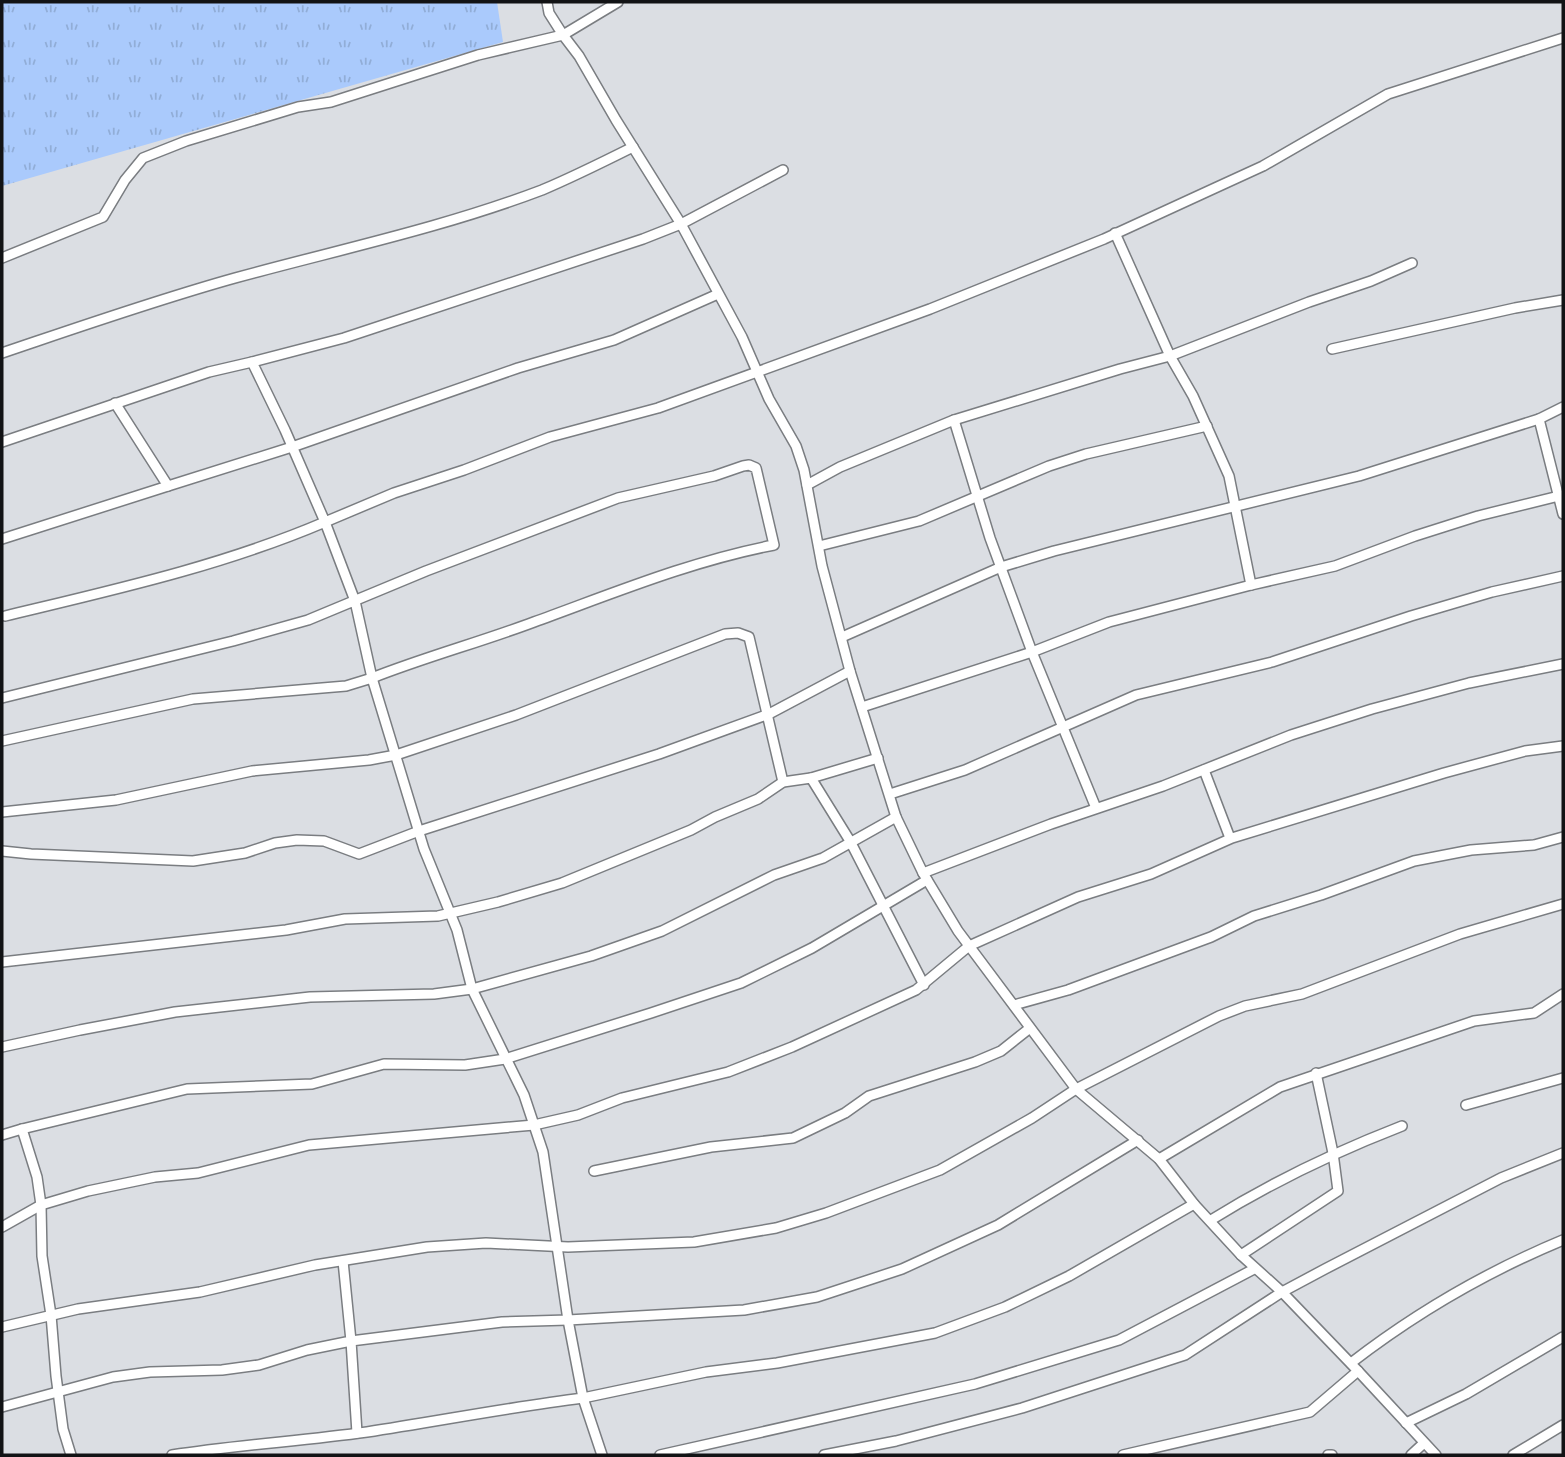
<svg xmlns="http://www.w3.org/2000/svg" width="1565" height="1457" viewBox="0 0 1565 1457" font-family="Poppins,sans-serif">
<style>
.grass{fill:url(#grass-tufts)}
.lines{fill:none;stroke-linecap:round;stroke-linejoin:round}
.minor-casing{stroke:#7a7d81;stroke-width:12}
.minor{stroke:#fff;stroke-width:9}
</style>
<defs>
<pattern id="grass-tufts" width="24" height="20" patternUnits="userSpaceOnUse" patternTransform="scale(1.75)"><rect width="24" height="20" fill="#aacafc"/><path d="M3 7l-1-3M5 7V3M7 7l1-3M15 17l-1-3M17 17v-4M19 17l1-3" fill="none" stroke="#91add7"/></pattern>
</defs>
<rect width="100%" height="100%" fill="#dbdee3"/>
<polygon class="grass" points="2,2 497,2 503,42 2,186"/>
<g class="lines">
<defs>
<g id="minor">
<polyline points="618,2 563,35 579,56 616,120 681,224 742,337 769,399 796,446 804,470 822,566 850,671 896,817 923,873 958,931 1076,1089 1159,1159 1194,1204 1241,1255 1282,1292 1358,1371 1436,1455"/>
<polyline points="783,170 681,224 643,239 344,338 252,362 285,430 325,522 394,493 464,470 550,437 658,408 930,309 1104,239 1215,188 1263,166 1388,94 1563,38"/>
<polyline points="1115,233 1170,356 1193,396 1229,476 1251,585"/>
<polyline points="2,258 103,217 125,180 143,158 186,141 298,107 331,102 478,55 563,35 549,13 547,2"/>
<polyline points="1332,349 1515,308 1563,300"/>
<path d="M2 353C79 327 156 300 235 278 337 250 442 228 542 190 573 177 603 162 633 147"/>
<polyline points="115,403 168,486 292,447 518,368 614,340 718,294"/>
<polyline points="1539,419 1563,407"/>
<polyline points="954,420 1120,369 1170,356 1309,302 1371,281 1412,263"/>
<polyline points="2,442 209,372 252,362"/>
<polyline points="807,485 840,467 954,420 990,538 1032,652 862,707"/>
<polyline points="2,539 168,486"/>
<polyline points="819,546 919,521 1049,466 1086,454 1207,426"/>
<polyline points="842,637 1001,567 1054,551 1359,476 1539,419 1563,514"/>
<path d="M2 698 233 641 308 620 426 571 618 498 714 476 743 466 749 465 756 468 774 545C691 561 614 593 534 622 481 642 425 657 372 678L355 601 325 522C222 566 113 590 5 616"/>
<polyline points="2,741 193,699 346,686 372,678 424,849 457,930 472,989 524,1095 543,1152 568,1320 502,1322 351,1341 357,1433"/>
<polyline points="1204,770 1230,838"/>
<polyline points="811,778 878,758"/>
<polyline points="890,794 965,770 1136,695 1272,662 1411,616 1492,592 1563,576"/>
<polyline points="1096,808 1032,652 1109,622 1251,585 1335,566 1415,536 1478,516 1563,495"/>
<polyline points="2,812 116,800 252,771 369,760 396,755 516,715 725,634 738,633 749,637 783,782"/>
<polyline points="2,851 31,854 193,861 245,853 275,843 297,840 324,841 359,854 419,831 659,754 769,714 850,671"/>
<polyline points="923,873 1051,824 1163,786 1291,735 1372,709 1469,683 1563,664"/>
<polyline points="2,962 286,930 345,919 438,916 498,902 562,883 691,830 715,817 758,799 783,782 811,778 850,841 924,985"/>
<polyline points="1014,1005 1068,990 1211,937 1254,916 1321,895 1414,861 1471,850 1534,845 1563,837"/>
<polyline points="2,1047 80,1030 175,1012 310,997 434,994 472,989 591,956 662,931 774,875 823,858 896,817"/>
<polyline points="1466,1105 1563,1078"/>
<polyline points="2,1135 22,1129"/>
<polyline points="1159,1159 1280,1087 1474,1021 1534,1013 1563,994"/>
<polyline points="594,1171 711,1147 793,1138 845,1113 869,1096 975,1062 1001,1051 1030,1028"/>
<path d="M1211 1220C1272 1182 1335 1152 1402 1126"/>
<polyline points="2,1227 41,1205 88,1191 155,1177 198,1173 309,1145 534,1125 578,1115 622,1098 728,1072 792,1047 916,990 969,946 1078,897 1151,874 1232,838 1444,773 1525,751 1563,746"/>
<polyline points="1241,1255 1338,1191 1333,1153 1316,1073"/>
<polyline points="2,1327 78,1309 200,1292 315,1265 427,1247 486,1243 568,1247 694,1242 776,1228 826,1213 940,1170 1032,1118 1076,1089 1219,1016 1245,1006 1302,994 1460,934 1563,904"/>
<path d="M1351 1363C1417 1312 1486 1272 1563 1240"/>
<polyline points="2,1407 113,1377 150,1372 222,1370 259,1365 307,1350 351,1341 343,1261"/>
<polyline points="1406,1423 1466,1394 1563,1337"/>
<polyline points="71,1455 63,1429 56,1376 51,1315 42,1256 41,1205 37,1177 22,1129 187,1089 312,1084 384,1064 465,1065 505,1059 651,1013 741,983 812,948 927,880"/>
<path d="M172 1455C237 1445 302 1441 367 1432 439 1421 511 1407 583 1398L568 1320 744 1310 817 1297 902 1269 998 1225 1138 1140"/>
<polyline points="602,1455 583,1398 706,1372 777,1363 935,1333 1005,1307 1069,1276 1194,1204"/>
<polyline points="660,1455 975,1384 1119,1340 1254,1269"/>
<polyline points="824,1455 896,1441 1022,1408 1185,1355 1282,1292 1325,1269 1501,1178 1563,1153"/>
<polyline points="1123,1455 1310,1412 1358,1371"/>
<polyline points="1328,1455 1332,1455"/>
<polyline points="1411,1455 1424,1443"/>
<polyline points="1513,1455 1563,1425"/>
</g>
</defs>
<use href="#minor" class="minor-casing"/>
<use href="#minor" class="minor"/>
</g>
<rect width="1565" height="1457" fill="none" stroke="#121315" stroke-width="7"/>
</svg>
